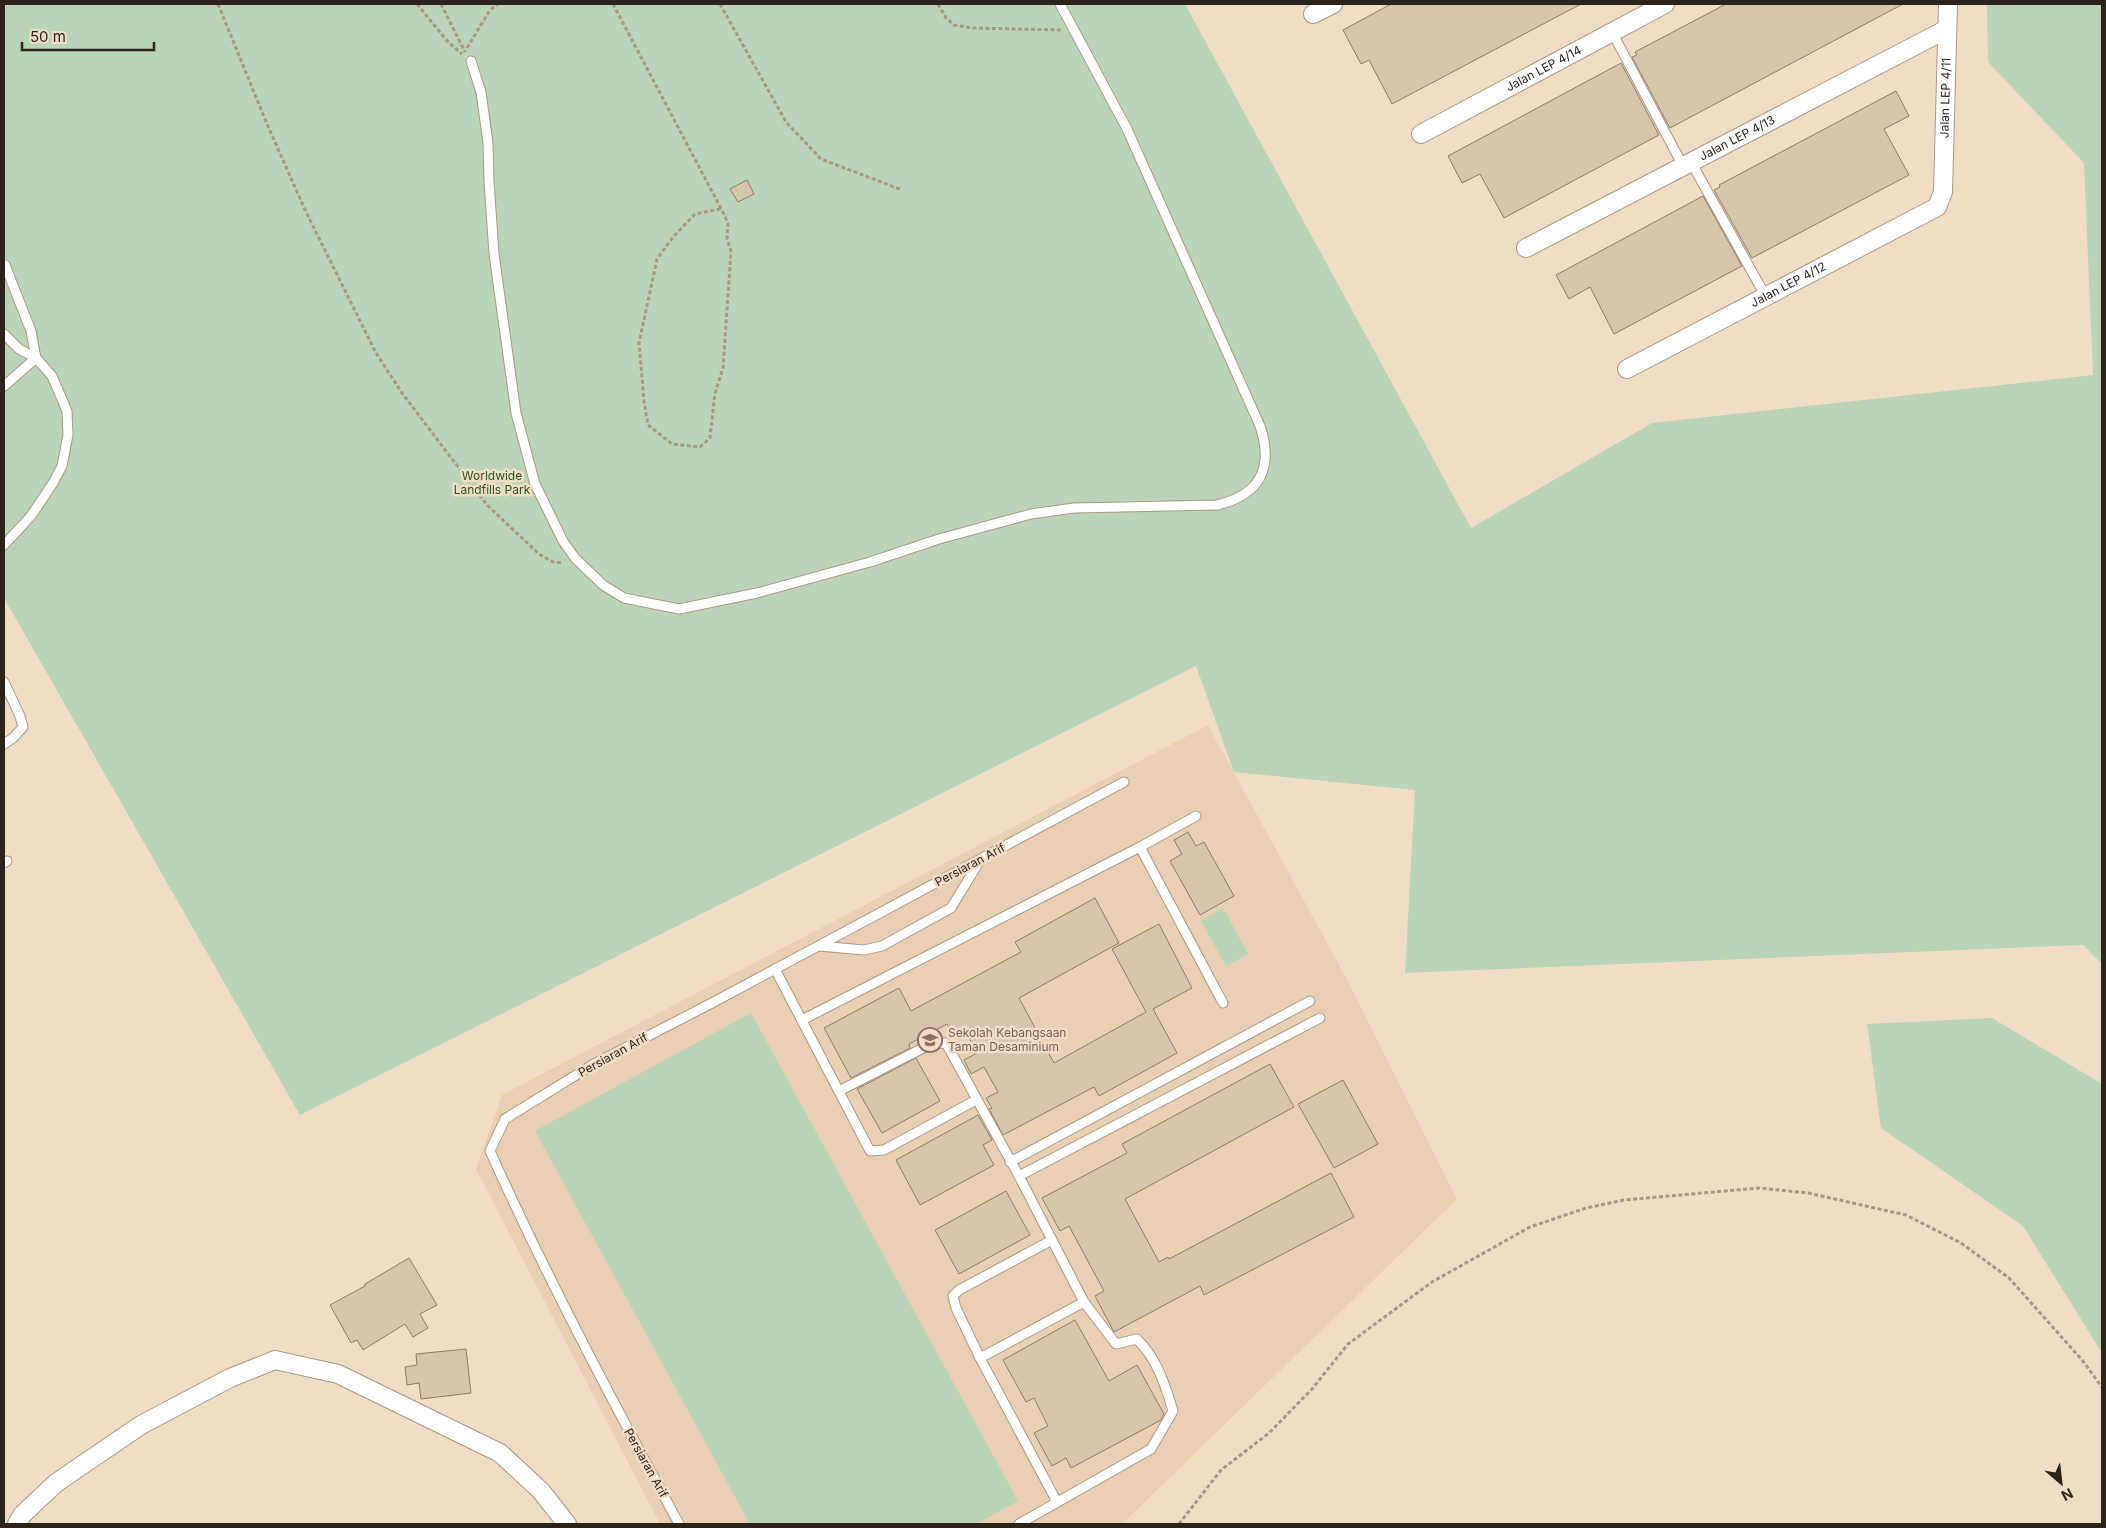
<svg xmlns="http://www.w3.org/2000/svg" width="2106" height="1528" viewBox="0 0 2106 1528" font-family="Inter,sans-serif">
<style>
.built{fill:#e9d0b2}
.green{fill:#bad4b7}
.building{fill:#d7c4ad;stroke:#8e7c67}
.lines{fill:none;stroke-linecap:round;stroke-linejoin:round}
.service-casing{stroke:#ab9882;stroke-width:11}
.minor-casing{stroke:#ab9882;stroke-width:20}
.path{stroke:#a79886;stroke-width:3;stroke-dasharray:4 2.5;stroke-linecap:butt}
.service{stroke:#fff;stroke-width:9}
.minor{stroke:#fff;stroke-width:18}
.labels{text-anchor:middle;stroke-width:5;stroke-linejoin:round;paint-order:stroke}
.street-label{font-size:12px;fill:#2c241b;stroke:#f1ddc6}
.park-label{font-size:12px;fill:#285527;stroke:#f1ddc6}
.education-label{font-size:12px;fill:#785e54;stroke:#f1ddc6;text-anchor:start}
</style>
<rect width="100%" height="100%" fill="#f1ddc6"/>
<polygon class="built" points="1208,725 1350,985 1457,1199 1122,1524 660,1524 476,1169 502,1095"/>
<g class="green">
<polygon points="4,4 1185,4 1471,528 1652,423 2093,375 2084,163 1988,62 1987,4 2102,4 2102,964 2083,945 1405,973 1415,790 1234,772 1196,666 300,1115 4,598"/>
<polygon points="1223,908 1248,954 1226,966 1201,921"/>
<polygon points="751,1013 1018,1501 976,1524 750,1524 535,1131"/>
<polygon points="1992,1018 2102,1084 2102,1353 2023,1226 1881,1128 1867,1024"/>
</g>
<g class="building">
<polygon points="1391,4 1581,4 1392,104 1369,60 1361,64 1343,30"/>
<polygon points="1726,4 1903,4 1670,128 1632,57 1637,55 1635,52"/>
<polygon points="1621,63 1659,135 1504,218 1480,174 1462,183 1448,156"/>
<polygon points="1896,91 1909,116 1884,129 1909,175 1752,258 1714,190 1720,187 1719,185"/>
<polygon points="747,180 754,194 738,202 730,189"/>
<polygon points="1703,196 1742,266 1614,334 1590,287 1569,299 1556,275"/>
<polygon points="1188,832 1196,846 1204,842 1234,896 1200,915 1170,861 1182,854 1174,840"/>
<polygon points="1095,898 1119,943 1019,998 1054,1063 1146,1012 1112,949 1159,924 1192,988 1153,1009 1177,1053 1099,1096 1094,1087 1003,1135 989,1109 992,1108 986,1098 998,1092 984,1067 971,1074 964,1060 977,1053 963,1027 952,1033 947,1024 909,1044 910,1048 851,1078 824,1028 899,988 911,1011 1021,952 1015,942"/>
<polygon points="916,1058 940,1101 882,1133 857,1089"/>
<polygon points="1270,1064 1294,1107 1125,1199 1159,1262 1168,1257 1169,1259 1331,1173 1354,1217 1204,1295 1200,1286 1114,1332 1095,1296 1104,1291 1069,1226 1060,1231 1042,1198 1127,1153 1122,1144"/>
<polygon points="1343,1080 1378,1144 1334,1168 1298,1104"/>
<polygon points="978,1115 992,1140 983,1145 994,1165 920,1205 896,1160"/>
<polygon points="1006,1191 1030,1235 959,1274 935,1230"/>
<polygon points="409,1258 437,1305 420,1314 428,1328 413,1337 405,1324 363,1350 357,1340 351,1343 330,1305 365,1286 365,1284"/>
<polygon points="1075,1320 1109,1381 1137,1365 1164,1414 1161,1420 1071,1468 1066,1458 1052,1466 1034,1433 1048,1426 1034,1398 1026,1402 1003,1360"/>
<polygon points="466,1349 471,1393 421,1399 419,1383 407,1385 405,1367 417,1365 416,1354"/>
</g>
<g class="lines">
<defs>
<g id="service">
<polyline points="1612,32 1683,166"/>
<path d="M471 61 481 92 488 143 489 181 494 254 516 413 535 484 563 541 575 558 603 585 624 598 679 609 757 593 870 562 939 539 1031 514 1074 508 1217 505C1260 495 1274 468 1260 426L1127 129 1060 4"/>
<polyline points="1691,162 1766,297"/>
<polyline points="4,334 19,349 36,358 52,376 67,411 68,435 62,466 53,483 31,516 4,545"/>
<polyline points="4,386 36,358 31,331 5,265"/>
<polyline points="4,682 20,716 23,727 13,738 4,744"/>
<polyline points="1140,847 1223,1003"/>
<polyline points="4,863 7,861"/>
<polyline points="819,946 864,950 882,946 951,908 981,859"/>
<polyline points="775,969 870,1151 884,1150 976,1100"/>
<polyline points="802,1020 1140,847 1196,816"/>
<polyline points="839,1091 931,1044 946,1043 1019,1176"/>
<polyline points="1010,1162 1310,1001"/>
<polyline points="1052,1240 959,1290 953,1296 956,1308 980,1358 1057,1502"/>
<polyline points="980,1358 1084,1302"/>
<path d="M679 1524C613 1402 547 1278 490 1151L505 1119 594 1064 710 1004 1124 782"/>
<path d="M1019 1524 1151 1449 1173 1411C1165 1384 1157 1359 1137 1339L1116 1344 1084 1302 1019 1176 1320 1018"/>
</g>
<g id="minor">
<polyline points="1313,14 1333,4"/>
<path id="s1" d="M1421 134 1665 4"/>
<path id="s2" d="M1526 248 1947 29"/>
<path id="s3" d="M1627 369 1937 207 1943 192 1948 4"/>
<polyline points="17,1524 22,1515 56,1483 141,1425 230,1378 275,1360 338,1374 500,1453 541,1491 567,1524"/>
</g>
</defs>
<use href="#service" class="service-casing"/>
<use href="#minor" class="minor-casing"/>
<g class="path">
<polyline points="218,4 267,124 306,212 376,353 402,393 487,505 539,554 553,562 563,563"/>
<polyline points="417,4 448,42 462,54"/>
<polyline points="441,4 465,52"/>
<polyline points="613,4 725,216 728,224 727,239 731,251 723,368 715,393 710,438 700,447 672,444 648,425 644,401 639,343 657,259 673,237 695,214 721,209"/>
<polyline points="720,4 786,122 821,159 902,190"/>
<polyline points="938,4 946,18 954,25 972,28 1061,30"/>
<polyline points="467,48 490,10 498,4"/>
<polyline points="1179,1524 1221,1470 1269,1433 1312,1389 1348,1344 1432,1282 1530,1227 1586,1208 1624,1200 1759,1188 1808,1193 1906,1215 1961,1243 2009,1278 2082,1360 2102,1387"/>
</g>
<use href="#service" class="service"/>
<use href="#minor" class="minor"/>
</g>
<defs>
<symbol id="school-ring" viewBox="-11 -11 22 22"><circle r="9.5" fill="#f1ddc6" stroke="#8d6e63" stroke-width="1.5"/><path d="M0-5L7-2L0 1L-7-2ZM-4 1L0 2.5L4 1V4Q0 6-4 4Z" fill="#8d6e63"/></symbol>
</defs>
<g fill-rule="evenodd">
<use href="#school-ring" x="916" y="1026" width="28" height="28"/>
</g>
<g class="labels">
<g class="street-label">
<text dy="4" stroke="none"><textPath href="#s1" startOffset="139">Jalan LEP 4/14</textPath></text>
<text dy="4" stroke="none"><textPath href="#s3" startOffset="460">Jalan LEP 4/11</textPath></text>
<text dy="4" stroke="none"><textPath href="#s2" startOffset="238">Jalan LEP 4/13</textPath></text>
<text dy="4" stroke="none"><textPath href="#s3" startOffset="182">Jalan LEP 4/12</textPath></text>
<text transform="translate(970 865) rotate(-28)" y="4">Persiaran Arif</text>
<text transform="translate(613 1055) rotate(-29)" y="4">Persiaran Arif</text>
<text transform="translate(646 1463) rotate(61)" y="4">Persiaran Arif</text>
</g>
<g class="park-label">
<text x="492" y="480">Worldwide<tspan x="492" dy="14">Landfills Park</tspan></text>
</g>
<g class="education-label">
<text x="948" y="1037">Sekolah Kebangsaan<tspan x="948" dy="14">Taman Desaminium</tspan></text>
</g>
</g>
<rect width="2106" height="1528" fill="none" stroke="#2c241b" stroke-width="10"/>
<g transform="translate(2061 1483) rotate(152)" stroke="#f1ddc6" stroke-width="4" paint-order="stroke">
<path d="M0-4L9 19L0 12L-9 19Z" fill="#2c241b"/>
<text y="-8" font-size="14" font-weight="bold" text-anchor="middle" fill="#2c241b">N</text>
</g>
<path d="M22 42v8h132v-8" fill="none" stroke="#2c241b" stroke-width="2.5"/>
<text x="30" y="42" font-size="15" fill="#2c241b" stroke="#f1ddc6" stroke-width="4" paint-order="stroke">50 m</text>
</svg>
